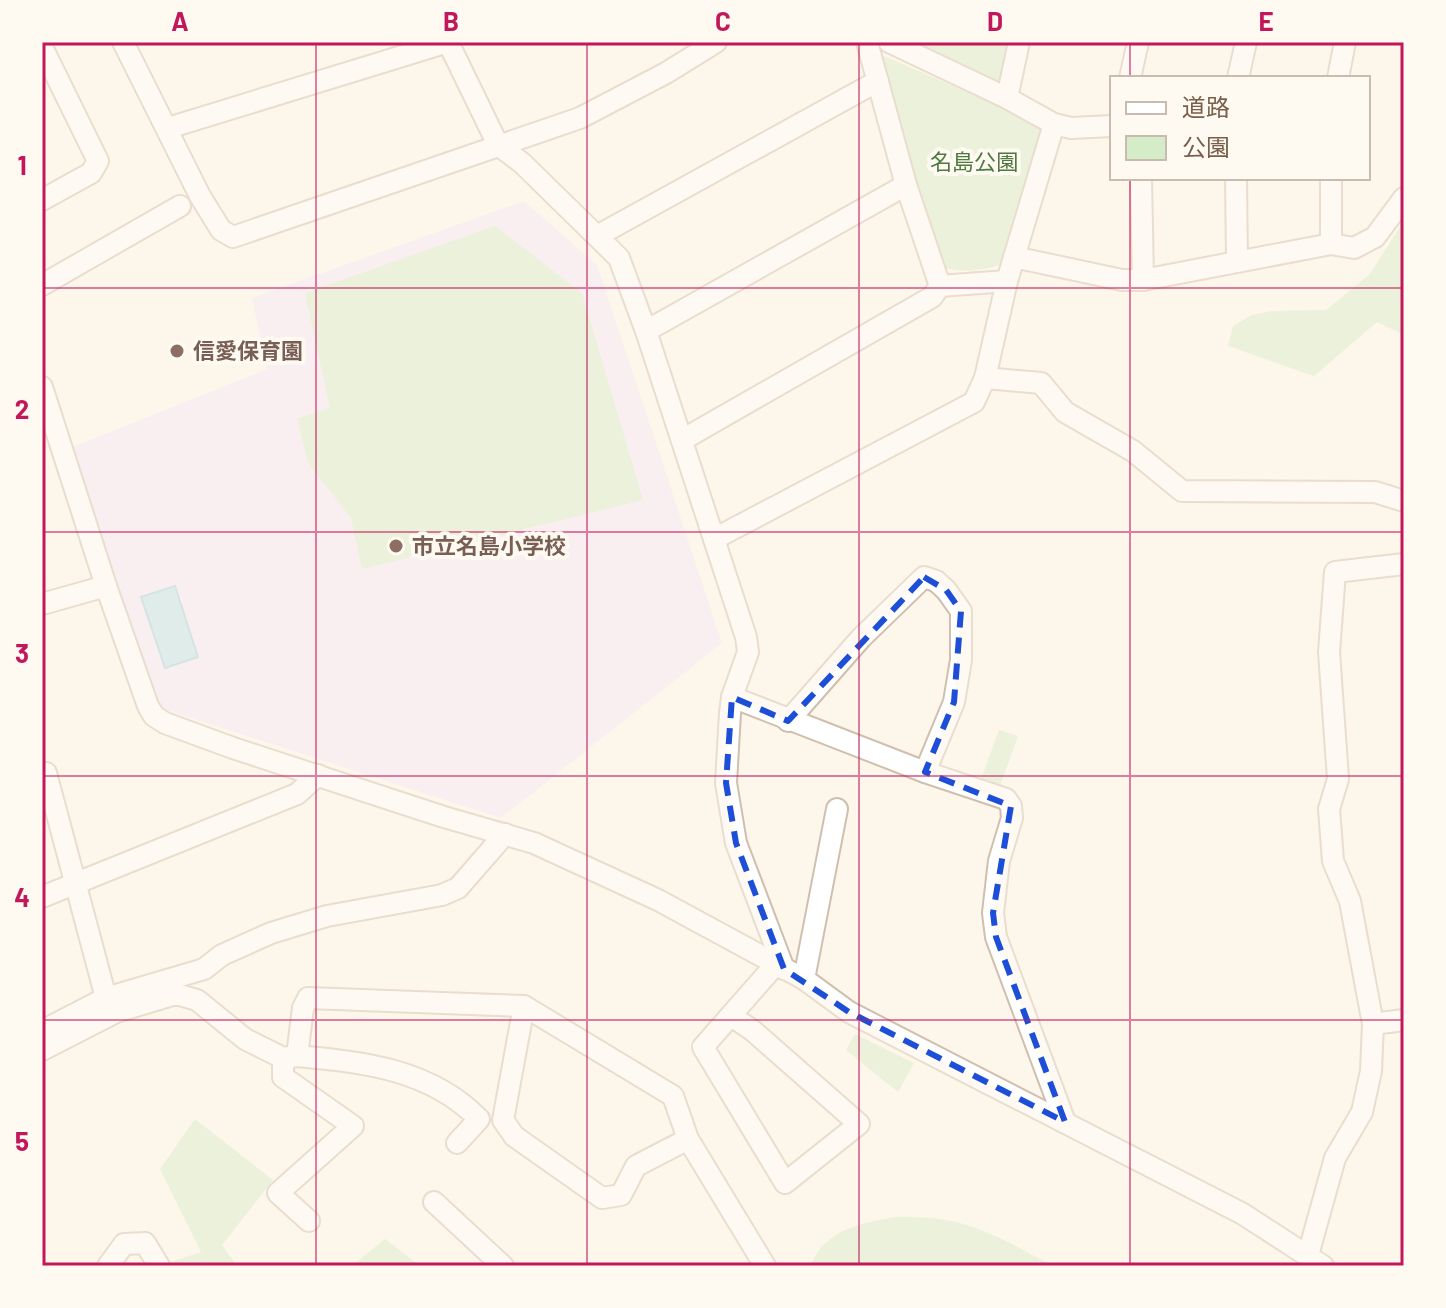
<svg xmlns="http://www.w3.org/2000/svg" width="1446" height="1308" viewBox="0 0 1446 1308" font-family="Barlow,'Noto Sans JP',sans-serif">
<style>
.education{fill:#f3e6fa}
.green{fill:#d4ecc7}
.water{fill:#bde0e8;stroke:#a3cfda;stroke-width:2}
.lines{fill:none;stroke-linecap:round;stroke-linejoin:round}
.street-casing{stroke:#d0bfae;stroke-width:24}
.street{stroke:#fff;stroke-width:20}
.marked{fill:none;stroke:#1d4ed8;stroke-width:6;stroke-dasharray:16 10;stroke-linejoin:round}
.grid{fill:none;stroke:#c2185b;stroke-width:2;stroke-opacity:0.55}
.education-dot{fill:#8d6e63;stroke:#fffaf1;stroke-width:3}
.labels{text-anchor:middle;stroke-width:8;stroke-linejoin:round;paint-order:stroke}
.park-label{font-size:22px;fill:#4e7a40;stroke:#fffaf1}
.education-label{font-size:22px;font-weight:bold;fill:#785e54;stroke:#fffaf1;text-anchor:start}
.neatline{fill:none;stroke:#c2185b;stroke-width:3}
.grid-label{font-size:26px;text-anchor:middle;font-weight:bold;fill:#c2185b}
</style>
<rect width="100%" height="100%" fill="#fdf6ea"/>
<polygon class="education" points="524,201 597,265 722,643 501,818 157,707 70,448 267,369 252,298"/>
<g class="green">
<polygon points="925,42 1013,42 1006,77 996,83 923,46"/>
<path d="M884 56 1034 121 1041 132 1008 261C991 271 960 273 942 267L885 78 881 60Z"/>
<polygon points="1404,221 1404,335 1377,322 1314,376 1228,346 1233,326 1252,315 1272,311 1326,310 1369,275"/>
<polygon points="495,226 582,293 643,500 362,569 351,518 308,463 297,419 330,408 305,293"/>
<polygon points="999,730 1018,736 999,789 980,782"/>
<polygon points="855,1034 914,1063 898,1092 846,1050"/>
<polygon points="195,1119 273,1180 222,1245 237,1266 177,1266 174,1261 201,1252 160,1169"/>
<path d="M895 1217C907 1217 921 1217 933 1218 975 1222 1017 1246 1052 1266H811C823 1230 861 1223 895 1217Z"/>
<polygon points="385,1239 420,1266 352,1266"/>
</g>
<polygon class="water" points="175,586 198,657 165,668 141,597"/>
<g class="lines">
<defs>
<g id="street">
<polyline points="123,42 200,196 221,230 233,237 580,118 666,73 716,42"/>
<polyline points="448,42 498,145 522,163 619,258 646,331 746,637 748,652 732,697 730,713 726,783 736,843 784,969"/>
<polyline points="867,42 906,185 940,286 1007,281"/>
<polyline points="889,42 1007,98 1054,124 1071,128 1112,126"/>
<polyline points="42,47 98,161 91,173 42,200"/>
<polyline points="1130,78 1138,42"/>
<polyline points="1238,78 1246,42"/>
<polyline points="1338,78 1345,42"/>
<polyline points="1007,98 1019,42"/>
<polyline points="168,128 448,42"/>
<polyline points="1141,178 1143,280"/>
<polyline points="1236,178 1237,261"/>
<polyline points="1331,178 1331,244"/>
<polyline points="597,236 878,81"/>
<polyline points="1014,257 1122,280 1143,280 1331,244 1354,248 1375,237 1404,198"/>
<polyline points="42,285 180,206"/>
<polyline points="646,331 906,185"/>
<polyline points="985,378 1041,383 1065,412 1133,451 1182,491 1375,492 1404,501"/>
<polyline points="42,387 106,586 148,706 154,716 165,723 233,748 444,817 534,843 658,900 804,979 849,1012 1243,1214 1323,1266"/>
<polyline points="682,440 932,297 940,286"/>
<polyline points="714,539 974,402 985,378 1007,281 1054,124"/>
<polyline points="42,604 106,586"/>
<polyline points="732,697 925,772 1006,799 1011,806 1012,818 999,861 993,913 996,937 1065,1122"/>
<polyline points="788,721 861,638 924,577 936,581 946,590 961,611 961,660 954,702 925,772"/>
<polyline points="46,773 106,998"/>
<polyline points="42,897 297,794 318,775"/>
<polyline points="804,979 837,809"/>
<polyline points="524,1006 503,1120 514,1136 602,1198 621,1195 636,1166 688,1139"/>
<polyline points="731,1016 752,1030 859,1124 785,1183 703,1047 776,964"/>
<polyline points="1373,1024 1404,1020"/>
<polyline points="42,1031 106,998 204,969 222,955 271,933 327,916 442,895 458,888 505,834"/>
<polyline points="42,1050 116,1012 176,994 197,1000 245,1039 283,1058 297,1056 303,1008 308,998 524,1006 673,1096 688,1139 765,1266"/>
<path d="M297 1056C363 1062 430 1069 479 1119L457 1143"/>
<polyline points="283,1058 283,1077 353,1126 278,1193 309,1221"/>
<polyline points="434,1202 503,1266"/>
<polyline points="1308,1255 1335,1158 1362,1112 1371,1071 1373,1024 1350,901 1333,861 1329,809 1338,779 1329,652 1335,572 1404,564"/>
<polyline points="108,1266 124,1244 145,1243 159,1266"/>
</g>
</defs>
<use href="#street" class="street-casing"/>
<use href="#street" class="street"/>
</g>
<path d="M0 0H1446V1308H0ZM924 577 946 590 961 611 954 702 925 772 1011 806 993 913 996 937 1065 1122 849 1012 784 969 736 843 726 783 732 697 788 721Z" fill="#fdf6ea" fill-opacity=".55" fill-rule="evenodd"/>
<path class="marked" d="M924 577 946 590 961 611 954 702 925 772 1011 806 993 913 996 937 1065 1122 849 1012 784 969 736 843 726 783 732 697 788 721Z"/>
<path class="grid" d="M316 42V1266M587 42V1266M859 42V1266M1130 42V78M1130 178V1266M42 288H1404M42 532H1404M42 776H1404M42 1020H1404"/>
<g class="education-dot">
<circle cx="177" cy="351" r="8"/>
<circle cx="396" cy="546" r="8"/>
</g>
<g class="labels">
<g class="park-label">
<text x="974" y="170">名島公園</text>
</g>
<g class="education-label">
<text x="193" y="359">信愛保育園</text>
<text x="412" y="554">市立名島小学校</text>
</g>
</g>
<rect width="1446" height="1308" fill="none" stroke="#fffaf1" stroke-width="88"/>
<rect x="1110" y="76" width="260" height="104" fill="#fffaf1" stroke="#c9bcaf" stroke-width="2"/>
<rect x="1126" y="102" width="40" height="12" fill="#ffffff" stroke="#c9bcaf" stroke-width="2"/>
<text x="1182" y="116" font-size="24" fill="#795e4b">道路</text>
<rect x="1126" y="136" width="40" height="24" fill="#d4ecc7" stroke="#c9bcaf" stroke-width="2"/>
<text x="1182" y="156" font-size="24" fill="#795e4b">公園</text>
<rect x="44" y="44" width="1358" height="1220" class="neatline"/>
<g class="grid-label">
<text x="180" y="31">A</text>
<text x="451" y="31">B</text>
<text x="723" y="31">C</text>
<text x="995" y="31">D</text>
<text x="1266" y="31">E</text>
<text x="22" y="175">1</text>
<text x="22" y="419">2</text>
<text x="22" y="663">3</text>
<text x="22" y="907">4</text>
<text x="22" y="1151">5</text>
</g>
</svg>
